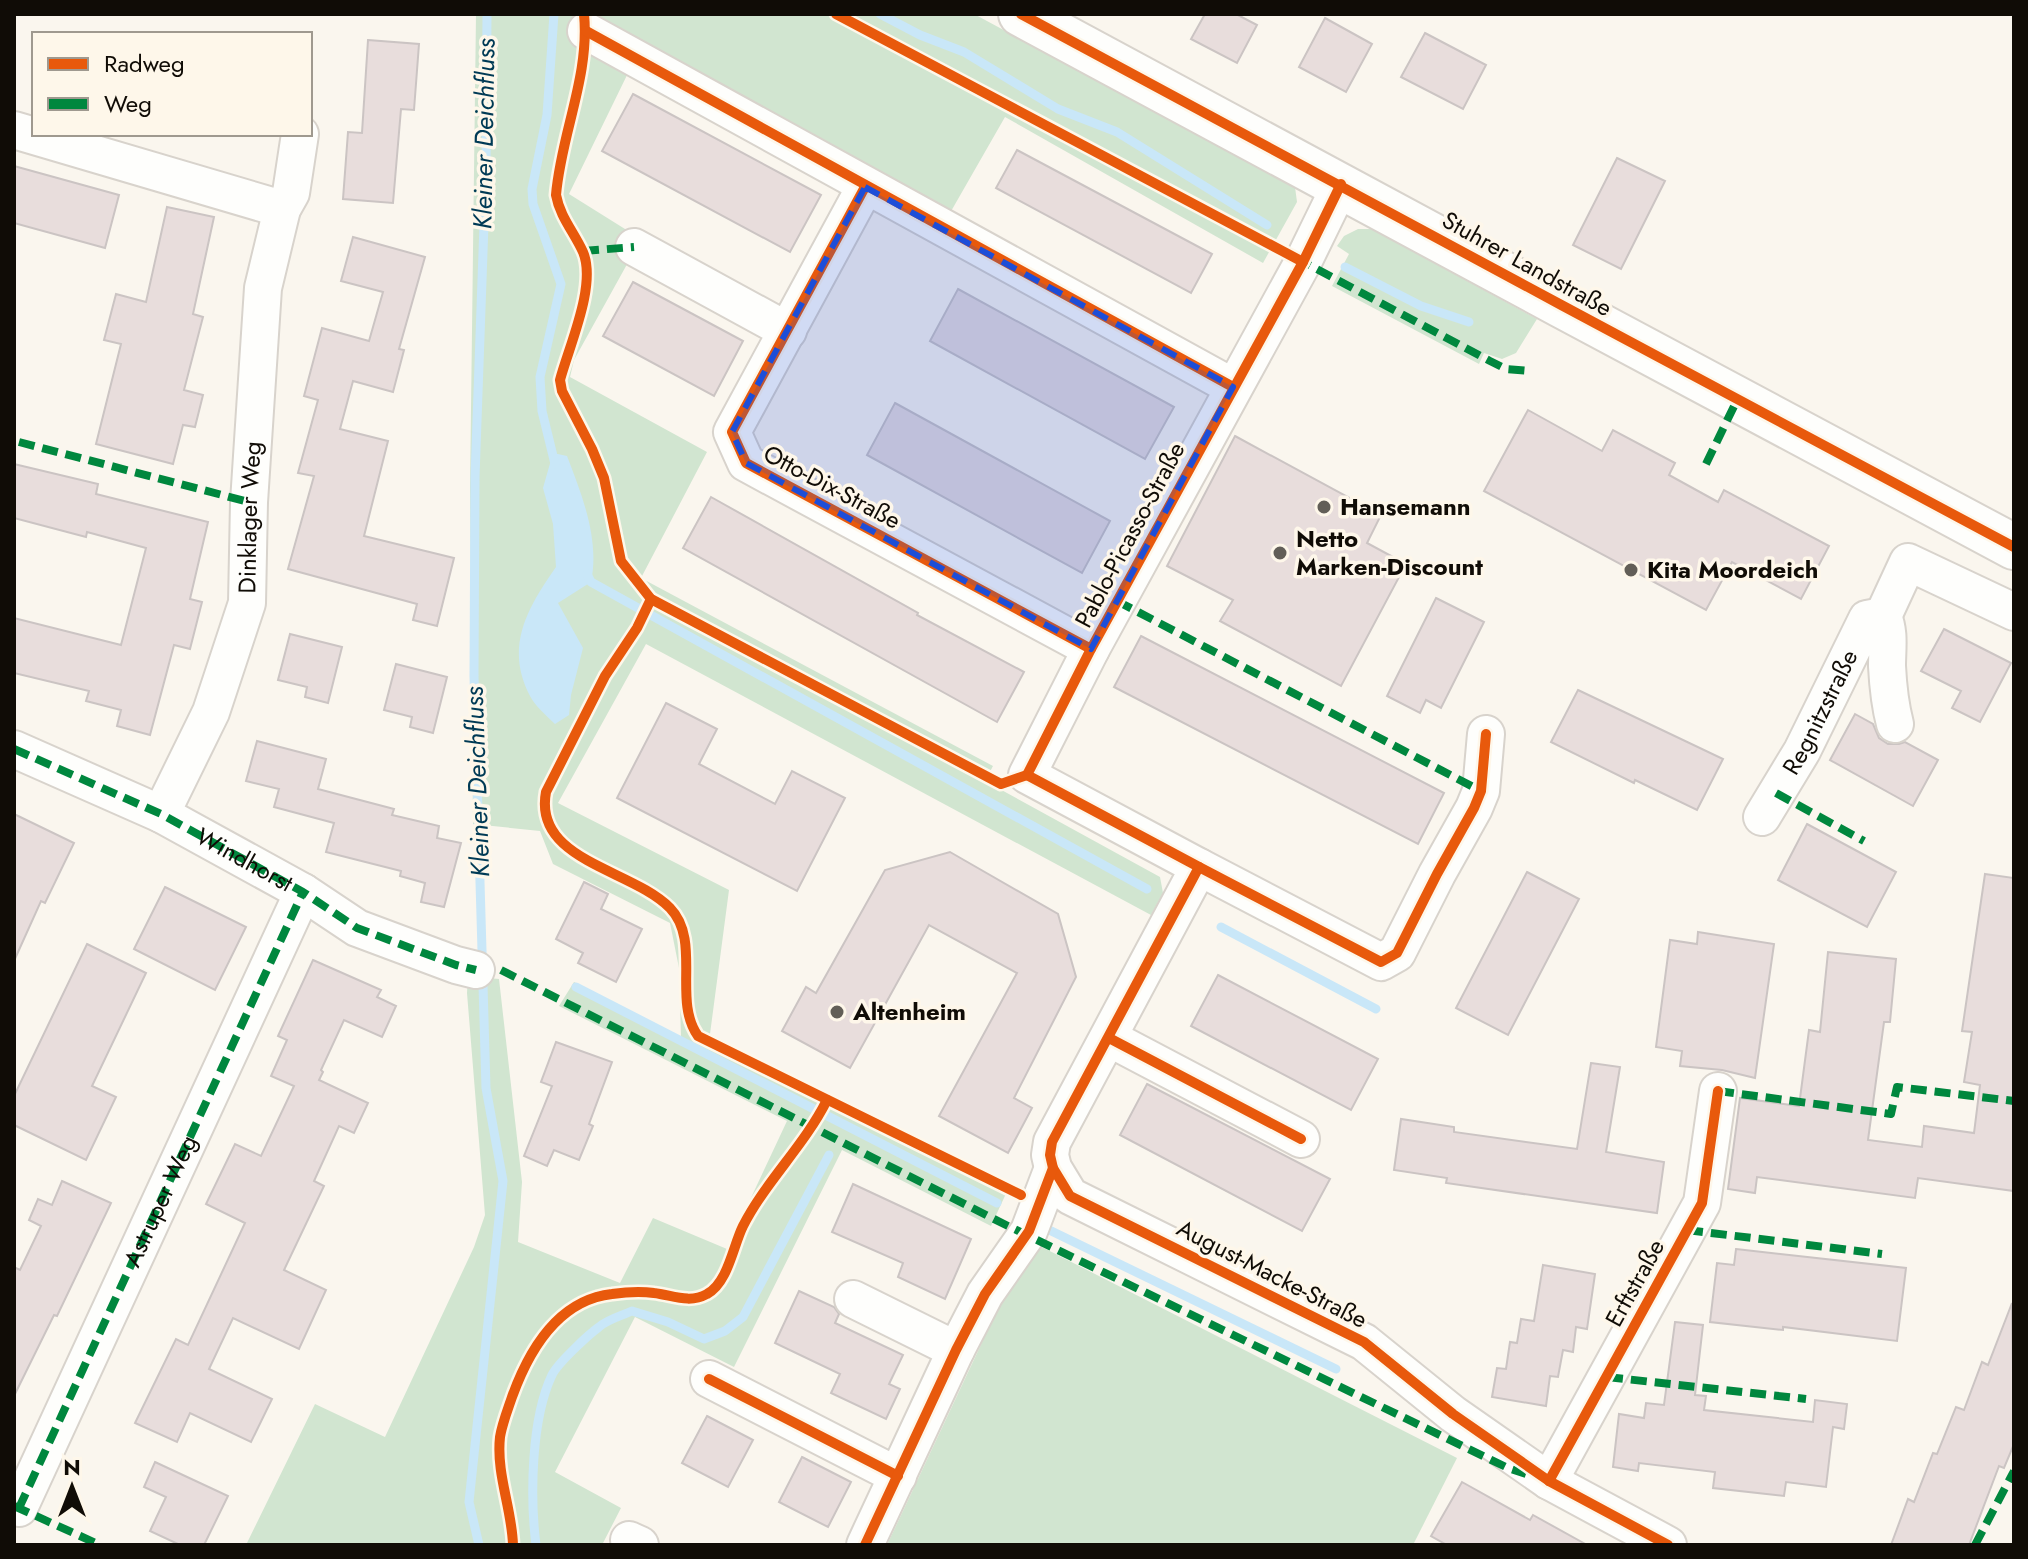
<svg xmlns="http://www.w3.org/2000/svg" width="2028" height="1559" viewBox="0 0 2028 1559" font-family="Jost,sans-serif">
<style>
.green{fill:#d1e5d0}
.water{fill:#c9e7f8}
.lines{fill:none;stroke-linecap:round;stroke-linejoin:round}
.stream{stroke:#c9e7f8;stroke-width:9}
.building{fill:#e8dddc;stroke:#cbc4c3;stroke-width:2}
.street-casing{stroke:#d8d3cc;stroke-width:40}
.secondary-casing{stroke:#d8d3cc;stroke-width:48}
.street{stroke:#fefefc;stroke-width:36}
.secondary{stroke:#fefefc;stroke-width:44}
.quiet{stroke:#00873e;stroke-width:8;stroke-dasharray:16 8;stroke-linecap:butt}
.cycleway-casing{stroke:#fef7ea;stroke-width:15}
.cycleway{stroke:#e8590c;stroke-width:10}
.marked{fill:#1d4ed8;fill-opacity:0.2;stroke:#1d4ed8;stroke-width:6;stroke-dasharray:16 10;stroke-linejoin:round}
.poi-dot{fill:#625e57;stroke:#fef7ea;stroke-width:3}
.labels{text-anchor:middle;stroke-width:7;stroke-linejoin:round;paint-order:stroke}
.street-label{font-size:24px;fill:#100c06;stroke:#fef7ea}
.poi-label{font-size:24px;font-weight:bold;fill:#100c06;stroke:#fef7ea;text-anchor:start}
.water-label{font-size:26px;font-style:italic;fill:#003a55;stroke:#fef7ea}
</style>
<rect width="100%" height="100%" fill="#faf6ee"/>
<g class="green">
<polygon points="476,14 974,14 1295,187 1297,202 1263,263 1005,117 950,213 630,69 569,194 641,239 574,360 570,377 707,452 641,578 993,766 985,781 1160,877 1163,893 1151,915 646,644 558,803 729,890 710,1034 1010,1185 991,1226 842,1150 734,1367 635,1317 555,1472 621,1508 602,1545 246,1545 315,1404 385,1437 474,1247 485,1215 467,993 468,976 499,979 522,1182 518,1242 620,1283 653,1218 727,1249 787,1121 559,1006 574,982 681,1037 679,968 670,923 553,864 540,831 473,824 470,488"/>
<polygon points="1358,229 1372,229 1537,319 1516,353 1502,359 1484,353 1479,364 1332,286 1349,254 1337,246 1344,236"/>
<polygon points="1034,1243 1457,1458 1413,1545 887,1545 1016,1270"/>
</g>
<path class="water" d="M553 453 567 456C582 495 600 540 591 582L558 603 583 648 571 695 569 715 555 724C547 716 535 706 530 696 504 647 528 607 556 567L553 524 543 488Z"/>
<g class="lines">
<g class="stream">
<polyline points="554,14 547,115 532,189 533,204 561,284 540,377 542,411 555,464"/>
<polyline points="880,14 920,35 964,52 1058,109 1117,132 1267,225"/>
<polyline points="1345,267 1421,306 1469,322"/>
<polyline points="587,574 591,582 1147,889"/>
<polyline points="1221,927 1376,1009"/>
<polyline points="576,987 997,1203"/>
<polyline points="1041,1226 1336,1369"/>
<polyline points="479,1545 469,1502 503,1181 486,1088 474,676 475,477 486,168 487,14"/>
<path d="M536 1545C530 1497 531 1419 552 1375 557 1364 588 1335 599 1327 608 1319 621 1316 632 1311L668 1322 704 1339 725 1331 743 1317 829 1155"/>
</g>
</g>
<g class="building">
<polygon points="1205,14 1236,14 1257,25 1237,63 1191,39"/>
<polygon points="1325,18 1372,44 1346,92 1299,67"/>
<polygon points="1425,33 1486,65 1463,109 1401,77"/>
<polygon points="368,40 419,44 414,110 401,109 393,203 343,199 348,132 362,133"/>
<polygon points="633,94 821,195 790,252 602,151"/>
<polygon points="1017,150 1212,254 1191,293 996,188"/>
<polygon points="1617,158 1665,181 1621,269 1573,245"/>
<polygon points="14,166 119,195 105,248 14,223"/>
<polygon points="167,207 214,217 193,314 203,317 184,390 203,395 195,427 183,425 173,464 96,444 121,344 104,340 116,294 146,302"/>
<polygon points="353,237 425,257 399,349 404,350 393,392 353,381 340,429 388,441 364,536 454,558 437,626 413,620 417,604 288,569 314,476 298,473 318,400 304,396 322,328 369,341 383,292 341,281"/>
<polygon points="633,282 743,341 714,396 603,336"/>
<polygon points="958,289 1174,407 1145,459 930,341"/>
<polygon points="895,403 1110,521 1082,573 867,455"/>
<polygon points="1528,410 1602,451 1613,430 1675,463 1669,475 1718,502 1724,490 1829,546 1801,599 1732,562 1706,610 1484,491"/>
<polygon points="1235,436 1381,515 1367,543 1406,564 1341,686 1220,621 1233,600 1167,566"/>
<polygon points="14,464 98,484 96,494 208,522 190,599 202,602 190,649 174,645 150,735 117,726 121,710 86,701 89,691 14,673 14,618 121,645 146,548 87,532 86,537 14,518"/>
<polygon points="711,497 918,613 917,615 1024,672 997,722 683,548"/>
<polygon points="1436,598 1484,622 1441,708 1426,700 1420,713 1387,696"/>
<polygon points="1944,629 2011,663 1980,722 1952,708 1961,691 1921,671"/>
<polygon points="290,634 342,647 328,703 305,697 307,687 278,680"/>
<polygon points="1141,636 1444,793 1418,844 1114,687"/>
<polygon points="396,664 447,677 433,733 410,727 412,717 384,710"/>
<polygon points="1578,690 1723,759 1697,810 1635,780 1634,783 1551,742"/>
<polygon points="666,703 717,729 699,764 775,804 792,771 845,798 797,891 617,798"/>
<polygon points="1855,714 1873,724 1879,738 1888,744 1899,744 1905,742 1938,760 1913,806 1830,760"/>
<polygon points="257,741 326,759 318,789 394,809 392,815 439,826 437,838 461,843 444,907 421,902 425,883 400,876 401,871 326,852 334,823 274,807 279,789 246,781"/>
<polygon points="14,814 74,843 45,903 41,901 14,961"/>
<polygon points="1807,824 1896,872 1867,927 1778,880"/>
<polygon points="950,852 1058,914 1076,977 1014,1098 1032,1108 1008,1153 939,1116 1017,973 929,925 850,1068 782,1031 806,987 816,993 885,870"/>
<polygon points="1527,872 1579,899 1508,1035 1456,1008"/>
<polygon points="1985,874 2014,878 2014,1191 1918,1178 1915,1198 1757,1177 1755,1193 1728,1189 1740,1098 1799,1106 1809,1030 1820,1032 1828,952 1896,959 1890,1022 1884,1022 1868,1140 1922,1147 1924,1126 1974,1133 1980,1085 1964,1082 1972,1032 1962,1031"/>
<polygon points="584,882 608,894 601,909 642,929 616,982 578,963 583,953 556,939"/>
<polygon points="165,887 246,927 215,990 134,949"/>
<polygon points="1698,932 1774,944 1755,1078 1722,1070 1680,1066 1682,1051 1656,1047 1670,940 1697,944"/>
<polygon points="87,944 146,973 92,1086 116,1097 86,1160 14,1125 14,1096"/>
<polygon points="313,960 381,990 377,997 396,1006 382,1037 344,1020 321,1070 323,1072 319,1080 368,1103 354,1133 339,1126 314,1181 324,1186 284,1270 326,1290 299,1349 233,1318 209,1369 272,1399 251,1442 190,1413 177,1442 135,1423 176,1339 188,1345 245,1223 206,1204 235,1144 261,1156 294,1086 271,1076 287,1040 278,1036"/>
<polygon points="1218,975 1378,1059 1351,1110 1191,1026"/>
<polygon points="556,1042 612,1062 589,1124 593,1126 579,1160 554,1150 547,1166 524,1156 552,1086 541,1082"/>
<polygon points="1591,1063 1620,1067 1606,1152 1664,1162 1657,1213 1446,1183 1447,1178 1394,1170 1401,1119 1454,1127 1454,1132 1577,1149"/>
<polygon points="1147,1084 1330,1179 1302,1231 1120,1135"/>
<polygon points="62,1181 111,1203 57,1316 54,1315 14,1396 14,1267 20,1270 41,1226 29,1220 38,1199 52,1205"/>
<polygon points="853,1184 971,1239 945,1299 898,1277 903,1263 832,1232"/>
<polygon points="1736,1249 1906,1268 1897,1341 1783,1327 1783,1330 1710,1322 1717,1263 1734,1265"/>
<polygon points="1543,1265 1595,1274 1587,1329 1576,1327 1573,1352 1563,1350 1558,1377 1550,1376 1546,1406 1492,1397 1497,1368 1506,1369 1510,1342 1517,1343 1521,1319 1534,1321"/>
<polygon points="799,1291 834,1307 839,1314 835,1323 903,1355 889,1384 900,1389 886,1419 831,1393 840,1374 775,1343"/>
<polygon points="2012,1303 2014,1444 2004,1468 1999,1466 1969,1545 1891,1545 1908,1499 1914,1502 1933,1453 1937,1454 1956,1407 1964,1410 1982,1362 1988,1365"/>
<polygon points="1675,1322 1703,1325 1695,1395 1706,1396 1704,1410 1813,1422 1815,1400 1847,1404 1844,1429 1833,1427 1826,1487 1786,1482 1784,1496 1713,1488 1715,1472 1639,1463 1638,1471 1613,1467 1619,1414 1644,1418 1646,1403 1664,1405"/>
<polygon points="707,1416 753,1440 728,1487 682,1463"/>
<polygon points="802,1457 851,1482 828,1527 779,1502"/>
<polygon points="155,1462 228,1496 204,1545 180,1545 150,1531 166,1497 144,1487"/>
<polygon points="1462,1482 1530,1520 1533,1515 1587,1545 1447,1545 1431,1536"/>
</g>
<g class="lines">
<defs>
<g id="street">
<polyline points="586,31 1233,387"/>
<polyline points="14,130 282,209"/>
<polyline points="1341,184 1303,262 1091,649 1027,775 1199,867 1052,1142 1050,1155 1053,1168 1070,1196 1364,1342 1453,1414 1549,1481 1668,1545"/>
<polyline points="865,187 732,432 746,463 1091,649"/>
<polyline points="634,247 788,331"/>
<polyline points="1883,616 1908,562 2014,612"/>
<polyline points="14,749 161,814 303,892 357,928 456,965 476,970"/>
<path id="s1" d="M161 814 211 712 247 603 249 502 263 288 282 209 291 193 300 134"/>
<path id="s2" d="M1762 817 1802 751 1867 619 1883 616C1890 633 1887 648 1887 666 1888 686 1890 705 1895 724"/>
<polyline points="1199,867 1381,962 1397,953 1437,874 1474,808 1481,791 1486,734"/>
<polyline points="1109,1038 1301,1139"/>
<polyline points="853,1299 956,1350"/>
<polyline points="709,1379 898,1476"/>
<polyline points="1549,1481 1702,1203 1718,1091"/>
<polyline points="19,1508 303,892"/>
<polyline points="629,1540 640,1545"/>
<polyline points="865,1545 956,1350 985,1294 1029,1231 1053,1168"/>
</g>
<path id="secondary" d="M1021 14C1352 192 1682 371 2014 547"/>
</defs>
<use href="#street" class="street-casing"/>
<use href="#secondary" class="secondary-casing"/>
<use href="#street" class="street"/>
<use href="#secondary" class="secondary"/>
<g class="quiet">
<polyline points="583,251 634,247"/>
<polyline points="1296,258 1490,361 1506,369 1529,371"/>
<polyline points="19,442 249,502"/>
<polyline points="1706,464 1737,400"/>
<polyline points="1117,601 1481,791"/>
<path id="s3" d="M14 749 161 814 303 892 357 928 456 965 476 970"/>
<polyline points="1776,793 1864,841"/>
<polyline points="501,970 1006,1225 1508,1468 1526,1474"/>
<polyline points="1718,1091 1891,1114 1897,1087 2014,1101"/>
<polyline points="1687,1230 1882,1254"/>
<polyline points="1607,1377 1806,1399"/>
<polyline points="14,1506 100,1545"/>
<path id="s4" d="M19 1508 303 892"/>
<polyline points="1975,1545 2014,1471"/>
</g>
<defs>
<g id="cycleway">
<path d="M584 14C590 76 561 134 556 195 560 217 574 232 583 252 597 285 569 346 560 380L562 391 592 449 604 478 621 561 651 599 1001 784 1027 775"/>
<polyline points="836,14 1303,262"/>
<path d="M1021 14C1352 192 1682 371 2014 547"/>
<polyline points="586,31 1233,387"/>
<polyline points="1341,184 1303,262 1091,649 1027,775 1199,867 1052,1142 1050,1155 1053,1168 1070,1196 1364,1342 1453,1414 1549,1481 1668,1545"/>
<polyline points="865,187 732,432 746,463 1091,649"/>
<path d="M651 599 637 628 605 676 546 792C533 861 632 869 670 908 702 941 672 1000 698 1036L1021 1195"/>
<polyline points="1199,867 1381,962 1397,953 1437,874 1474,808 1481,791 1486,734"/>
<polyline points="1109,1038 1301,1139"/>
<polyline points="709,1379 898,1476"/>
<polyline points="1549,1481 1702,1203 1718,1091"/>
<path d="M513 1545C512 1509 496 1474 500 1437 502 1424 508 1409 512 1397 529 1350 558 1300 612 1294 626 1292 640 1291 654 1293 672 1295 689 1304 707 1294 728 1283 733 1246 743 1226 766 1181 804 1146 827 1100"/>
<polyline points="865,1545 956,1350 985,1294 1029,1231 1053,1168"/>
</g>
</defs>
<use href="#cycleway" class="cycleway-casing"/>
<use href="#cycleway" class="cycleway"/>
</g>
<path class="marked" d="M865 187 1233 387 1091 649 746 463 732 432Z"/>
<g class="poi-dot">
<circle cx="1324" cy="507" r="8"/>
<circle cx="1280" cy="553" r="8"/>
<circle cx="1631" cy="570" r="8"/>
<circle cx="837" cy="1012" r="8"/>
</g>
<g class="labels">
<g class="street-label">
<text transform="translate(1527 264) rotate(29)" y="8">Stuhrer Landstraße</text>
<text transform="translate(832 487) rotate(28)" y="8">Otto-Dix-Straße</text>
<text dy="8" stroke="none"><textPath href="#s1" startOffset="314">Dinklager Weg</textPath></text>
<text transform="translate(1130 535) rotate(-62)" y="8">Pablo-Picasso-Straße</text>
<text dy="8" stroke="none"><textPath href="#s2" startOffset="120">Regnitzstraße</textPath></text>
<text dy="8" stroke="none"><textPath href="#s3" startOffset="256">Windhorst</textPath></text>
<text dy="8" stroke="none"><textPath href="#s4" startOffset="338">Astruper Weg</textPath></text>
<text transform="translate(1272 1274) rotate(27)" y="8">August-Macke-Straße</text>
<text transform="translate(1635 1283) rotate(-61)" y="8">Erftstraße</text>
</g>
<g class="poi-label">
<text x="1340" y="515">Hansemann</text>
<text x="1296" y="547">Netto<tspan x="1296" dy="28">Marken-Discount</tspan></text>
<text x="1647" y="578">Kita Moordeich</text>
<text x="853" y="1020">Altenheim</text>
</g>
<g class="water-label">
<text transform="translate(484 134) rotate(-89)" y="9">Kleiner Deichfluss</text>
<text transform="translate(477 782) rotate(-92)" y="9">Kleiner Deichfluss</text>
</g>
</g>
<rect width="2028" height="1559" fill="none" stroke="#100c06" stroke-width="32"/>
<rect x="32" y="32" width="280" height="104" fill="#fef7ea" stroke="#9f998f" stroke-width="2"/>
<rect x="48" y="58" width="40" height="12" fill="#e8590c" stroke="#9f998f" stroke-width="2"/>
<text x="104" y="72" font-size="24" fill="#100c06">Radweg</text>
<rect x="48" y="98" width="40" height="12" fill="#00873e" stroke="#9f998f" stroke-width="2"/>
<text x="104" y="112" font-size="24" fill="#100c06">Weg</text>
<g transform="translate(72 1487)" stroke="#fef7ea" stroke-width="6" paint-order="stroke">
<path d="M0-6L14 30L0 20L-14 30Z" fill="#100c06"/>
<text y="-12" font-size="22" font-weight="bold" text-anchor="middle" fill="#100c06">N</text>
</g>
</svg>
